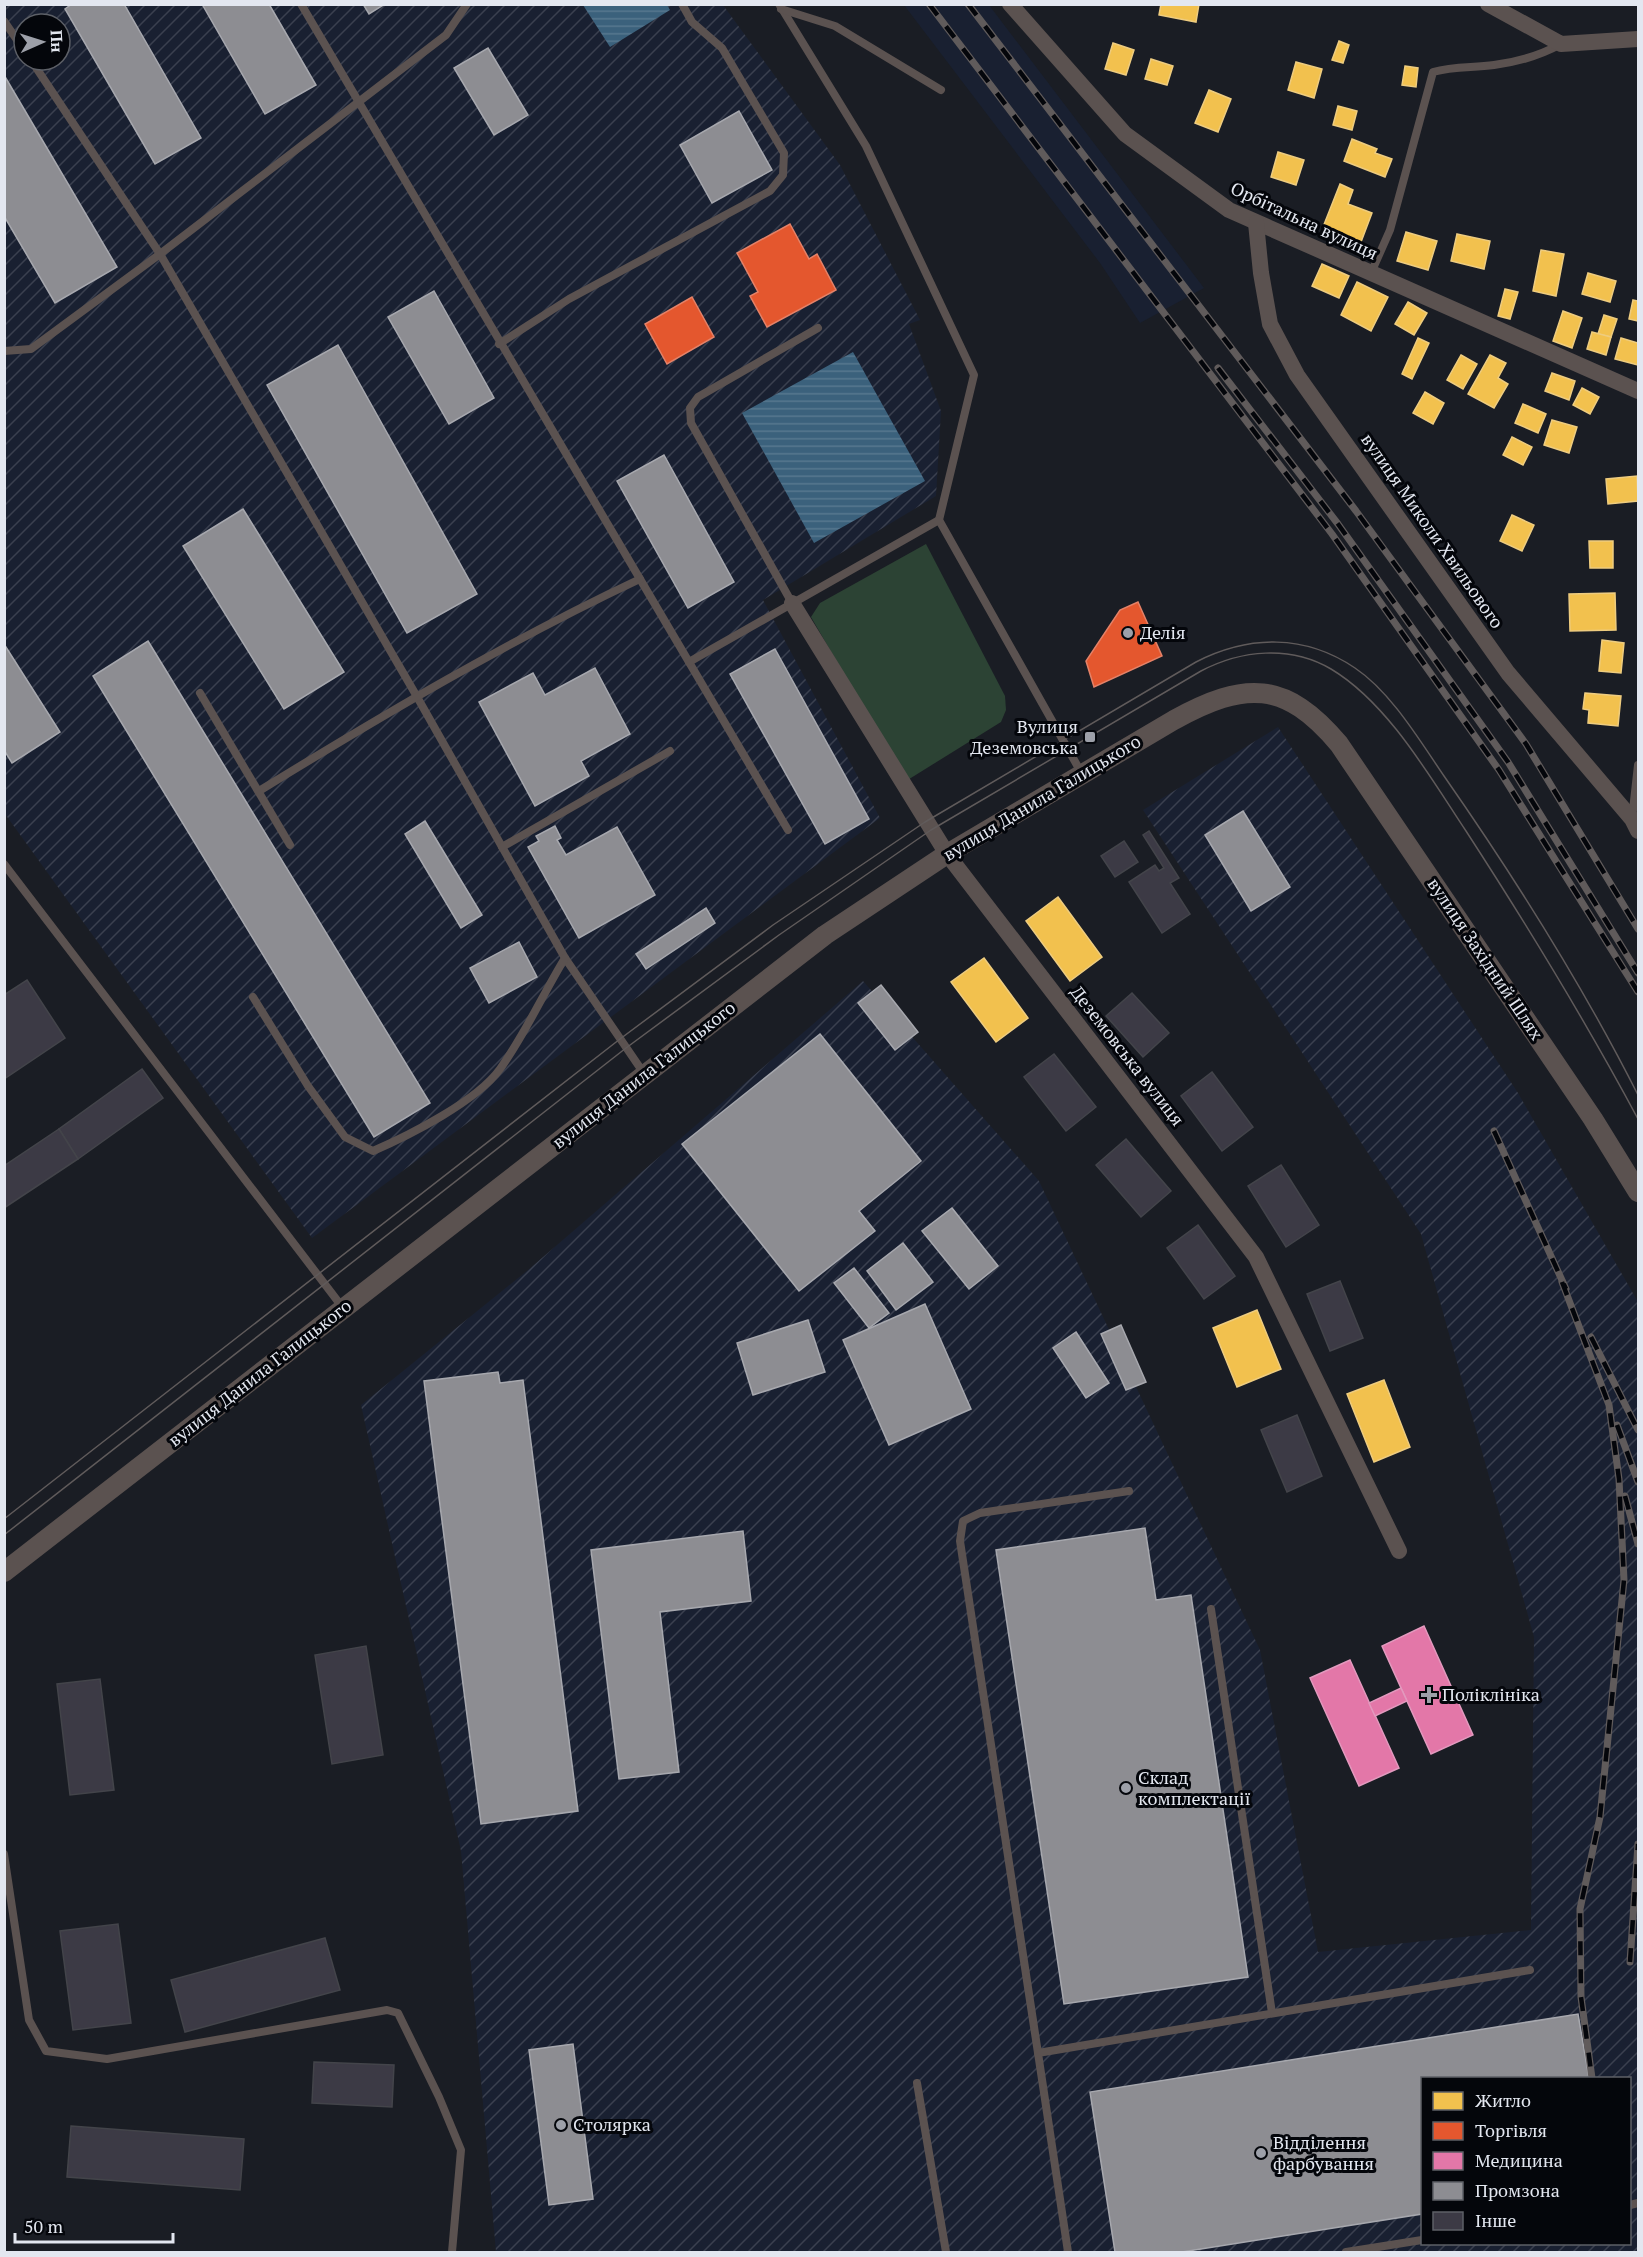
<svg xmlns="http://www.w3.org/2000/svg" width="1643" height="2257" viewBox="0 0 1643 2257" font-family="'PT Serif',serif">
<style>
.built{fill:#192031}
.industrial{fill:url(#industrial-furrows);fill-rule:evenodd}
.green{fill:#2c4334}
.water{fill:url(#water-rules)}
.homes{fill:#f2c14e;stroke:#eecc7f;stroke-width:1.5}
.shops{fill:#e4572e;stroke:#e48268;stroke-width:1.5}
.health{fill:#e377a8;stroke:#e399be;stroke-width:1.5}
.industry{fill:#8d8d92;stroke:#a7a8ae;stroke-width:1.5}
.building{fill:#3c3a45;stroke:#43444a;stroke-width:1.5}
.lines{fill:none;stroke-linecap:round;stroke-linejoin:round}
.service{stroke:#5b5250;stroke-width:8}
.minor{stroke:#5b5250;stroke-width:16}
.tertiary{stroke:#5b5250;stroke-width:20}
.tram{stroke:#605b5b;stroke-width:1.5}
.rail-casing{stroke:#605b5b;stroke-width:7}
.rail{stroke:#04060b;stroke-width:4.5;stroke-dasharray:14;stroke-linecap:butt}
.poi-dot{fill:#9da0a9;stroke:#04060b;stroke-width:2}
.labels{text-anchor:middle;stroke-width:6;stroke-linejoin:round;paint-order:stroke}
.street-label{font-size:18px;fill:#e3e7f0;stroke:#04060b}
.poi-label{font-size:18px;fill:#e3e7f0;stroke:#04060b;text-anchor:start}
</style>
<defs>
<pattern id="industrial-furrows" width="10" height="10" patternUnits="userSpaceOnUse" patternTransform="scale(1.5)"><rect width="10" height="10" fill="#192031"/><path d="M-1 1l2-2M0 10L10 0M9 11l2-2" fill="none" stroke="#3a404f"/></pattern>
<pattern id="water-rules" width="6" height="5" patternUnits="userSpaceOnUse" patternTransform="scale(1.5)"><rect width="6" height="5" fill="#3b617c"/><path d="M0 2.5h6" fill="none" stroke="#57788f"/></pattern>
</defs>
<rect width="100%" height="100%" fill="#1a1d24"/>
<polygon class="built" points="904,5 989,5 1204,288 1140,323 1100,263"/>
<g class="industrial">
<path d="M4 5H723L840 165 920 320 909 324 941 411 936 496 763 600 880 818 312 1238 5 814ZM24 24H60V60H24Z"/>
<path d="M1278 727 1518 1093 1638 1302V2252H496L461 1851 361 1405 528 1270 863 981 1039 1181 1260 1650 1318 1952 1531 1930 1534 1637 1421 1234 1143 810ZM1422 2078H1630V2244H1422Z"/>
</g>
<polygon class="green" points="926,544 1005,696 1006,710 1001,722 906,781 811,617 820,603"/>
<g class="water">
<polygon points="583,5 667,5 670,10 610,47"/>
<polygon points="853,352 925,481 814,543 742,413"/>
</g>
<g class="homes">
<polygon points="1161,4 1199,4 1196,22 1159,15"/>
<polygon points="1339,41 1349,45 1343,63 1332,60"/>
<polygon points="1113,43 1134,50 1126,75 1105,69"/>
<polygon points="1151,59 1173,66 1167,85 1145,79"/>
<polygon points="1296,62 1322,69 1314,98 1288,90"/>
<polygon points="1405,66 1418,68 1416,87 1402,85"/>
<polygon points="1209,90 1231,99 1218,132 1195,123"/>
<polygon points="1338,106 1357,111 1352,130 1333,125"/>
<polygon points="1352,139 1377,149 1375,153 1392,159 1385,177 1344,161"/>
<polygon points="1278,152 1304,160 1296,185 1271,177"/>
<polygon points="1340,184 1353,190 1348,204 1372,213 1361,242 1323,227"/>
<polygon points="1406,232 1437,241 1428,270 1397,261"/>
<polygon points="1457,234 1490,241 1484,269 1451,261"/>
<polygon points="1541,250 1564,254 1556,296 1533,291"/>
<polygon points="1322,264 1349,276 1339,298 1312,286"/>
<polygon points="1588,273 1616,281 1610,302 1582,294"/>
<polygon points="1357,282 1388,297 1371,331 1341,315"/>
<polygon points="1505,289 1518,292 1510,319 1498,316"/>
<polygon points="1633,300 1638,301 1638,321 1629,319"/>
<polygon points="1408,302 1427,313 1414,335 1395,324"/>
<polygon points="1563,311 1582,318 1572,348 1553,341"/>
<polygon points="1604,315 1617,319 1611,337 1598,334"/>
<polygon points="1592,332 1611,337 1606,355 1587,349"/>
<polygon points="1418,338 1429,343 1412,379 1402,374"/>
<polygon points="1621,338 1638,343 1638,365 1615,359"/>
<polygon points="1461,355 1477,364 1463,389 1447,380"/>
<polygon points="1490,355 1506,363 1498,378 1508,384 1494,408 1468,394"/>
<polygon points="1552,373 1575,381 1569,400 1545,391"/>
<polygon points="1582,388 1599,397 1590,414 1573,405"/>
<polygon points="1425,392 1444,403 1433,424 1413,413"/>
<polygon points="1523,404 1546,414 1538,433 1515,423"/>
<polygon points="1552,420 1577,427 1569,453 1544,445"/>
<polygon points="1512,437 1532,447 1523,465 1503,455"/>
<polygon points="1637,476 1638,501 1608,504 1606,479"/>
<polygon points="1512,515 1534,525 1522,551 1500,541"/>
<polygon points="1589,541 1613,541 1613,568 1590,568"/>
<polygon points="1615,593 1616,630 1570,631 1569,594"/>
<polygon points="1602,640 1624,643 1621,673 1599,671"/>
<polygon points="1585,693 1621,696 1618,726 1588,723 1589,710 1583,709"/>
<polygon points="1058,897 1102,957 1070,981 1026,921"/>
<polygon points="984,958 1028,1018 996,1042 951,982"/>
<polygon points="1257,1310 1281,1369 1237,1387 1213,1328"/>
<polygon points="1384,1380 1410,1447 1374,1462 1347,1394"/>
</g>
<g class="shops">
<polygon points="790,224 809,259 817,254 836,290 767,327 750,296 758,292 737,253"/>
<polygon points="692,297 714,337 667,364 645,324"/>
<polygon points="1138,602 1162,656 1094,687 1086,661 1120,610"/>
</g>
<g class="health">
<polygon points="1424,1626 1473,1735 1431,1754 1382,1646"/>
<polygon points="1350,1660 1399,1768 1359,1786 1310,1678"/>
<polygon points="1401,1688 1407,1701 1375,1716 1369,1703"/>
</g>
<g class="industry">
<polygon points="72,4 124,4 201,138 155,164 65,9"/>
<polygon points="202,4 269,4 316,85 265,114"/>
<polygon points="363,4 385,4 369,14"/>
<polygon points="488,48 528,115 494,135 454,68"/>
<polygon points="4,75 117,267 55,303 4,216"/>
<polygon points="739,111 772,170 712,203 680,145"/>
<polygon points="434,291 494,398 449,424 388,317"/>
<polygon points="338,345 477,594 407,633 267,385"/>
<polygon points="664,455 734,582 688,608 617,481"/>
<polygon points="243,509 344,672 284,709 183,546"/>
<polygon points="148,641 430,1103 374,1137 93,676"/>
<polygon points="4,644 60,732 12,763 4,750"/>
<polygon points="775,649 869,819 825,844 730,674"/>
<polygon points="595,668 630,734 581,761 589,776 535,806 479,702 533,673 545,695"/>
<polygon points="1243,811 1290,887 1251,911 1205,835"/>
<polygon points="425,821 482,915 461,928 405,834"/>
<polygon points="555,826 561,838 557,840 566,855 617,827 655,895 579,938 528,847 539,841 536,836"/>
<polygon points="706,908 715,923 646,969 636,954"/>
<polygon points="519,942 537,977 489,1003 470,968"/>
<polygon points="881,985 918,1032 895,1050 858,1003"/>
<polygon points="820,1034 921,1161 859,1211 875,1231 799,1291 682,1144"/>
<polygon points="952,1208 998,1266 969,1289 922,1231"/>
<polygon points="903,1243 933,1282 896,1310 867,1271"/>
<polygon points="854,1268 889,1313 869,1328 834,1283"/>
<polygon points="925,1304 971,1409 889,1445 843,1340"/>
<polygon points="808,1320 825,1372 753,1395 737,1343"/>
<polygon points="1121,1325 1146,1382 1126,1390 1101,1334"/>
<polygon points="1076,1332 1109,1383 1086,1398 1053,1348"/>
<polygon points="498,1372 500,1383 523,1380 578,1811 481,1824 424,1381"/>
<polygon points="1145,1528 1156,1600 1191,1595 1248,1977 1064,2004 996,1550"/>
<polygon points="743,1531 751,1601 660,1612 679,1772 619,1779 591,1550"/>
<polygon points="1578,2014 1589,2078 1422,2078 1422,2214 1182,2252 1115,2252 1090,2092"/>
<polygon points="573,2044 593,2199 549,2205 529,2050"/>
</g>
<g class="building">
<polygon points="1149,831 1179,878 1170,883 1190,914 1162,933 1129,882 1155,865 1159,871 1164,868 1143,835"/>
<polygon points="1124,841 1138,862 1115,877 1101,856"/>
<polygon points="27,980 65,1038 4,1079 4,995"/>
<polygon points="1132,993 1169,1033 1143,1057 1106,1016"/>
<polygon points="1054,1054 1096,1107 1066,1131 1024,1077"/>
<polygon points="142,1069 163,1098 78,1159 59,1129"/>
<polygon points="1212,1072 1253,1127 1222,1151 1181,1096"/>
<polygon points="59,1129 78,1159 4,1208 4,1166"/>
<polygon points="1126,1139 1171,1191 1141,1217 1096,1165"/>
<polygon points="1281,1165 1319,1225 1286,1247 1248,1186"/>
<polygon points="1198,1225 1235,1276 1204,1299 1167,1248"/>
<polygon points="1340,1281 1363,1338 1330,1351 1307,1294"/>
<polygon points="1297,1415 1322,1476 1287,1492 1261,1430"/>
<polygon points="366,1646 383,1755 332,1764 315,1655"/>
<polygon points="100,1679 114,1790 70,1795 57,1684"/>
<polygon points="118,1924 131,2023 73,2030 60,1931"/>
<polygon points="325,1938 340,1990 185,2032 171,1980"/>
<polygon points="314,2062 394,2065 392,2107 312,2103"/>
<polygon points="71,2126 244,2139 240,2190 67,2177"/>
</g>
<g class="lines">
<g class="service">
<polyline points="301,4 788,830"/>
<polyline points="779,4 866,146 974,375 939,520 1082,774"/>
<polyline points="781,9 835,26 941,90"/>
<polyline points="4,21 24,50"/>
<polyline points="31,60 160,254 416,695 565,958 645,1075"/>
<path d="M1371 273 1390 230 1433 72C1454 66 1473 68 1494 65 1518 62 1539 56 1561 44"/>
<polyline points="499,344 569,299 770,191 783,175 784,153 722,48 692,22 682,4"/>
<polyline points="4,351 31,349 160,254 446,35 467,4"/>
<polyline points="792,603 691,423 690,408 698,397 818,328"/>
<polyline points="689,662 939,520"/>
<polyline points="200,693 290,845"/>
<path d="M259 791C383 715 508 641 640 579"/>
<polyline points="1632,819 1638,765"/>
<polyline points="502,847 670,751"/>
<polyline points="4,864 343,1308"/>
<path d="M253 997 308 1086 345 1137 373 1151C410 1135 477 1101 500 1069 524 1036 543 994 565 958"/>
<polyline points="1211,1609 1272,2013"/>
<polyline points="4,1854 29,2020 46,2051 107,2059 387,2010 398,2013 439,2097 461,2150 452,2252"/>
<polyline points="1038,2053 960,1541 963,1521 980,1513 1129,1491"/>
<polyline points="917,2083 946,2252"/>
<polyline points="1630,2205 1638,2203"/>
<polyline points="1068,2252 1038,2053 1530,1970"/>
<polyline points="1346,2252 1422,2240"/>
</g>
<g class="minor">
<polyline points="1010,4 1125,134 1229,210 1638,391"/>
<polyline points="1488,4 1561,44 1638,39"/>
<polyline points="1256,223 1261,273 1270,324 1297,375 1508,673 1632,819 1638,831"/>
<polyline points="792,603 947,854 1256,1257 1399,1551"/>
</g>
<path class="tertiary" d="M4 1572 825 935 947 854 1174 720C1245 681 1285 680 1339 744L1593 1119 1638 1192"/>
<g class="tram">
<path d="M4 1519 620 1039 773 925 925 822 1196 662C1249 635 1305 634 1355 668 1391 692 1420 741 1444 776 1515 878 1582 984 1638 1095"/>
<path d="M4 1535 626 1048 779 935 931 830 1201 671C1241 650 1290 645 1331 669 1388 703 1430 777 1466 831 1527 925 1585 1020 1638 1119"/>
</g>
<defs>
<g id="rail">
<polyline points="929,4 1332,534 1499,770 1638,992"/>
<polyline points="968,4 1356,511 1526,744 1638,929"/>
<polyline points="1218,368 1338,524 1508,762 1638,973"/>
<polyline points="1494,1131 1566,1289"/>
<polyline points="1562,1282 1609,1405 1619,1479 1624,1580 1600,1817 1580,1909 1581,1997 1592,2078"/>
<polyline points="1591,1337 1638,1430"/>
<polyline points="1617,1425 1638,1482"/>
<polyline points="1625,1496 1638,1544"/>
<polyline points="1630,1962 1638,1844"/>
</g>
</defs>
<use href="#rail" class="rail-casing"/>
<use href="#rail" class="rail"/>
</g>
<g class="poi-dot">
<circle cx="1128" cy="633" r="6"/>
<rect x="1084" y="731" width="12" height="12" rx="3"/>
<path d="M1426 1686h6v6h6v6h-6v6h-6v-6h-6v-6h6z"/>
<circle cx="1126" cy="1788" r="6"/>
<circle cx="561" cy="2125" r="6"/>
<circle cx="1261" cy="2153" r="6"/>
</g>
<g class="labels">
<g class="street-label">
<text transform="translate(1304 221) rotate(25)" y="6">Орбітальна вулиця</text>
<text transform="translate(1432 531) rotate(55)" y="6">вулиця Миколи Хвильового</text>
<text transform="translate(1042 798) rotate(-31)" y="6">вулиця Данила Галицького</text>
<text transform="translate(1485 959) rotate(56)" y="6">вулиця Західний Шлях</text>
<text transform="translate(1127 1056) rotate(52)" y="6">Деземовська вулиця</text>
<text transform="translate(644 1075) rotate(-38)" y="6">вулиця Данила Галицького</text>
<text transform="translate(260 1373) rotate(-38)" y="6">вулиця Данила Галицького</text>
</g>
<g class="poi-label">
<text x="1140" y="639">Делія</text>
<text x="1078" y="733" text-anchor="end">Вулиця<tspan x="1078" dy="21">Деземовська</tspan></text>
<text x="1442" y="1701">Поліклініка</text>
<text x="1138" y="1784">Склад<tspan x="1138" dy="21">комплектації</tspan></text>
<text x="573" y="2131">Столярка</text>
<text x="1273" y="2149">Відділення<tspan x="1273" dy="21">фарбування</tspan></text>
</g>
</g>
<rect width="1643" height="2257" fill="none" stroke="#e3e7f0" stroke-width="12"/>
<rect x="1421" y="2077" width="210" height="168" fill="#04060b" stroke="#5d6067" stroke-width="1.5"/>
<rect x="1433" y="2092" width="30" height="18" fill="#f2c14e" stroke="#5d6067" stroke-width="1.5"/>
<text x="1475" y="2107" font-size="18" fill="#e3e7f0">Житло</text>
<rect x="1433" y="2122" width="30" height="18" fill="#e4572e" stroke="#5d6067" stroke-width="1.5"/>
<text x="1475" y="2137" font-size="18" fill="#e3e7f0">Торгівля</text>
<rect x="1433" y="2152" width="30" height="18" fill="#e377a8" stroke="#5d6067" stroke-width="1.5"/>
<text x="1475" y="2167" font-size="18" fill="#e3e7f0">Медицина</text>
<rect x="1433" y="2182" width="30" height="18" fill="#8d8d92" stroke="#5d6067" stroke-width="1.5"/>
<text x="1475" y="2197" font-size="18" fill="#e3e7f0">Промзона</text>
<rect x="1433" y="2212" width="30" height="18" fill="#3c3a45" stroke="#5d6067" stroke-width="1.5"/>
<text x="1475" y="2227" font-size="18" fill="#e3e7f0">Інше</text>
<g transform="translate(42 42) rotate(87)"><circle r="28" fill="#04060b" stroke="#5d6067" stroke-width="1.5"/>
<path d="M0-4.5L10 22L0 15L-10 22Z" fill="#9da0a9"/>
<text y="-9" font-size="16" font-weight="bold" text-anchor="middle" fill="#e3e7f0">Пн</text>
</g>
<path d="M15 2233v9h158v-9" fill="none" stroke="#e3e7f0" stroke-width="3"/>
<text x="24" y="2233" font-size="18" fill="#e3e7f0" stroke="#04060b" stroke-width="4.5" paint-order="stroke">50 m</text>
</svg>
